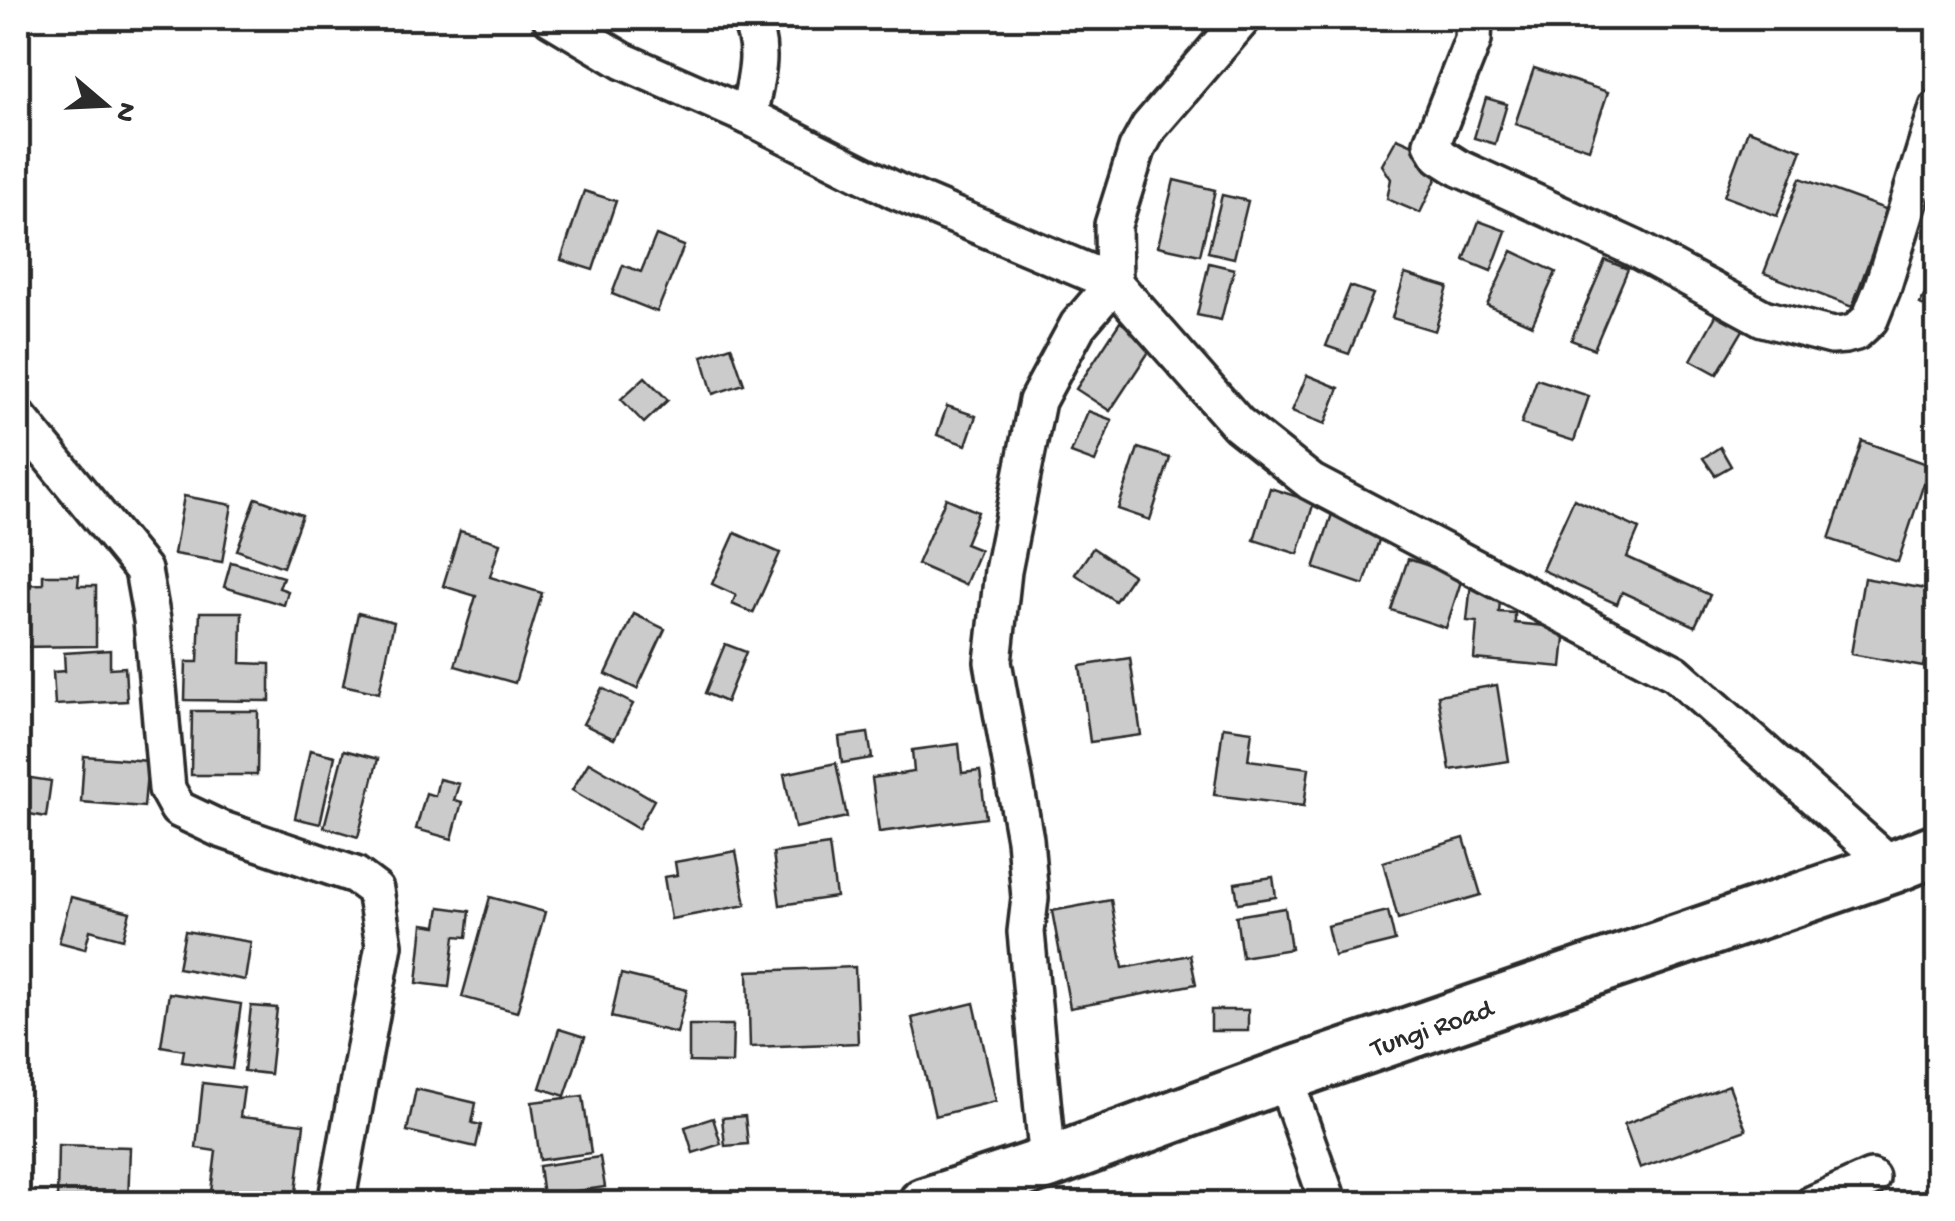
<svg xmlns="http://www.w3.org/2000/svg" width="1955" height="1221" viewBox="0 0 1955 1221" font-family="'Gochi Hand',sans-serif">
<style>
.building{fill:#cbcbcb;stroke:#2b2b2b;stroke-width:2.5}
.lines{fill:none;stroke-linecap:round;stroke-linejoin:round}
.minor-casing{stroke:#2b2b2b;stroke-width:42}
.secondary-casing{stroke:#2b2b2b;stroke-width:58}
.minor{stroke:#fff;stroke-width:35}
.secondary{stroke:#fff;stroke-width:50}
.labels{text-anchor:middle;stroke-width:10;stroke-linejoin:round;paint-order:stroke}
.street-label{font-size:28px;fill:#2b2b2b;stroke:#fff}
</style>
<rect width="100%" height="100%" fill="#fff"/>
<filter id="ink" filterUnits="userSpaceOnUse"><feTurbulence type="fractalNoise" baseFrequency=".01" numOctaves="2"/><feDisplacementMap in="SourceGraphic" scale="20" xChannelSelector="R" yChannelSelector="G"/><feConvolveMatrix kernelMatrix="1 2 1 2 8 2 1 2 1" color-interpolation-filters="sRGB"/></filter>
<g filter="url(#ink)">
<g class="building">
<polygon points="1534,68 1608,92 1589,149 1515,124"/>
<polygon points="1486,98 1507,104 1495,144 1474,138"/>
<polygon points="1748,130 1802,150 1777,216 1724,196"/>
<polygon points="1397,138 1429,152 1439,173 1420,213 1387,199 1391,179 1382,165"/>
<polygon points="1800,178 1888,210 1852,307 1764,273"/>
<polygon points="1174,180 1215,190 1200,255 1158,246"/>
<polygon points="584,191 616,201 593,270 561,260"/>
<polygon points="1222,195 1248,201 1234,258 1208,252"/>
<polygon points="1479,221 1506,231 1491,271 1464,260"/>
<polygon points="656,235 684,246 657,312 612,294 623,265 641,272"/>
<polygon points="1512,251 1556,272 1532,325 1487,305"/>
<polygon points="1605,260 1628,269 1594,349 1571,340"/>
<polygon points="1209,263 1234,269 1221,320 1197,315"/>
<polygon points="1938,268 1938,313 1920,304"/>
<polygon points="1405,274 1448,287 1435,331 1392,318"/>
<polygon points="1350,286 1373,294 1349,354 1326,346"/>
<polygon points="1722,305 1749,320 1717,374 1691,360"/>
<polygon points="1120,322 1154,344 1110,411 1076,389"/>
<polygon points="731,346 744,384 713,394 702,356"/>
<polygon points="1307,375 1339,388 1325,424 1292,411"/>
<polygon points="645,377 668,400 644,423 621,399"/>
<polygon points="1537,379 1589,396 1574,441 1521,424"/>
<polygon points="947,406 976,416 966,445 937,435"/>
<polygon points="1088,411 1112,420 1095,462 1071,453"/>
<polygon points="1862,441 1930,465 1898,562 1829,539"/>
<polygon points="1720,447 1731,466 1715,475 1703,458"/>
<polygon points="1138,448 1170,458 1150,520 1118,509"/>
<polygon points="1270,488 1314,502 1298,554 1254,540"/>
<polygon points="184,496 232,505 222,562 174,554"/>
<polygon points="256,498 302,515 283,567 237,550"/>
<polygon points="946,498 978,512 965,544 980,550 965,585 917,564"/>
<polygon points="1574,499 1639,529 1627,557 1710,595 1695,626 1622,592 1617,604 1542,570"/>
<polygon points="1332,514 1382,531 1364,585 1314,568"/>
<polygon points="460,531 500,543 490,577 542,593 515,683 455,666 476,596 443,586"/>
<polygon points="735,533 780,553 753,613 732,604 736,595 712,584"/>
<polygon points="1093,548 1133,575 1115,601 1075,574"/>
<polygon points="1433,554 1466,566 1446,628 1391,610 1408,559 1429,566"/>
<polygon points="231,562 283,577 279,588 288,591 284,605 224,587"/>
<polygon points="1473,564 1503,567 1499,612 1515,613 1515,623 1566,628 1562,667 1474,659 1477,622 1467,621"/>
<polygon points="43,575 79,575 78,586 96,586 96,646 18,647 18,585 43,584"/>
<polygon points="1864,578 1937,591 1923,667 1851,654"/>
<polygon points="200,612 242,612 241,663 270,664 270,701 185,700 186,662 198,662"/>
<polygon points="358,613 394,622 379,693 343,685"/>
<polygon points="634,614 665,629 637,689 606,674"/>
<polygon points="725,644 746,652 726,702 705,693"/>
<polygon points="18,649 27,651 20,682 18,681"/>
<polygon points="110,650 110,668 125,667 127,701 55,705 53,672 65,671 64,653"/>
<polygon points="1130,658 1141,735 1090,742 1080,666"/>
<polygon points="1497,685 1509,761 1450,770 1438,695"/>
<polygon points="602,688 633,704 614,739 583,724"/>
<polygon points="192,711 258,711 257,775 191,775"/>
<polygon points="1223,727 1252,731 1248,760 1309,768 1304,806 1214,795"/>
<polygon points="868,733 872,758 842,763 839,737"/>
<polygon points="959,744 962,773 980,771 986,818 879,832 872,778 914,772 912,750"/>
<polygon points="310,750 335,756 320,824 295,818"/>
<polygon points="344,750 378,759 358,837 324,827"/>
<polygon points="84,756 148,761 144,807 81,802"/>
<polygon points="589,762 654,800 638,829 572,790"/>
<polygon points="836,763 847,817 795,828 784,774"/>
<polygon points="18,776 51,781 46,817 18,812"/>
<polygon points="439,779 459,784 454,800 462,802 452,839 416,829 426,793 435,796"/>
<polygon points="1464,838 1481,895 1398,919 1383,862"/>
<polygon points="829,845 836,897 780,905 773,853"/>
<polygon points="736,851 746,905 671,919 664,877 677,875 675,862"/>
<polygon points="1273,877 1276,897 1238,903 1235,883"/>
<polygon points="71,897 130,912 123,939 90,930 85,949 59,942"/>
<polygon points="490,897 545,912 517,1012 462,997"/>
<polygon points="1111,900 1123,968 1190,955 1196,984 1070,1008 1052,911"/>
<polygon points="440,907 470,911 467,937 455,936 449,987 417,983 423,924 437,926"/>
<polygon points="1285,908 1291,949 1242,957 1236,916"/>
<polygon points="1388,911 1395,941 1334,956 1327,926"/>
<polygon points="185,931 251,942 245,980 178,968"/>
<polygon points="855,967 858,1043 750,1047 748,971"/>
<polygon points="621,974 687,990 677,1033 611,1017"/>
<polygon points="169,993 241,1004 232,1069 182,1062 184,1050 161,1046"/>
<polygon points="974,1003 996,1101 935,1116 912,1018"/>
<polygon points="251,1006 277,1008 270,1074 244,1071"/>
<rect x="1211" y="1010" width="37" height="21"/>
<polygon points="689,1025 733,1025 732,1063 689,1062"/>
<polygon points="559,1029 585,1037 565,1096 540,1088"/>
<polygon points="203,1083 244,1088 240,1117 304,1124 295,1201 211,1192 216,1151 196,1148"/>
<polygon points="1729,1085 1746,1130 1640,1168 1624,1124"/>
<polygon points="416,1089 476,1103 472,1123 481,1125 476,1147 407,1131"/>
<polygon points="583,1096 591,1153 540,1160 532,1102"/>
<polygon points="745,1116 748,1144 725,1146 722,1118"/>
<polygon points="713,1118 721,1144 693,1153 685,1127"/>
<polygon points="58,1145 130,1147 128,1204 57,1204"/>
<polygon points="600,1157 605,1187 543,1196 539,1166"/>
<polygon points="18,1179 28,1182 22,1204 18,1204"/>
</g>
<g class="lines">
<defs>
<g id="minor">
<polyline points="551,18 623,61 748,116 896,191 1114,283 1238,424 1311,482 1675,673 1893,867"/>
<polyline points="1474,18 1473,40 1432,143 1440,156 1459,168 1634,248 1763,318 1832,336 1845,335 1856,332 1870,319 1882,289 1938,108"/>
<path d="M748 116C755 82 766 50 749 18"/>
<polyline points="18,417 143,570 152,620 167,789 178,809 220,829 355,875 375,890 384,945 336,1204"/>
<polyline points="1284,1076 1329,1204"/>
<polyline points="1048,1163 1026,932 1030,898 1025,839 993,662 1003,571 1037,401 1078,325 1114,283 1113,225 1137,149 1149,127 1243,18"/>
<polyline points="1813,1204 1871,1178"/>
</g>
<polyline id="secondary" points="924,1204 1048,1163 1284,1076 1893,867 1938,849"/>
</defs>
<use href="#minor" class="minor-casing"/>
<use href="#secondary" class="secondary-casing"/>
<use href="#minor" class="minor"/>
<use href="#secondary" class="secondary"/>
</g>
</g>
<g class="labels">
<g class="street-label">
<text transform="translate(1431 1026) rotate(-19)" y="10">Tungi Road</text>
</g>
</g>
<rect width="1955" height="1221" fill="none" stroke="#fff" stroke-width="60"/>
<rect x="30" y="30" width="1895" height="1161" fill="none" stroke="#2b2b2b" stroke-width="4" filter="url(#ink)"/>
<g transform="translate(105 105) rotate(109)" stroke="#ffffff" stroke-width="8" paint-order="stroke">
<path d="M0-8L18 38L0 25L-18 38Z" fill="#2b2b2b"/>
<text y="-15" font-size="28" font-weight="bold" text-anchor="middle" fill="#2b2b2b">N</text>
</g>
</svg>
